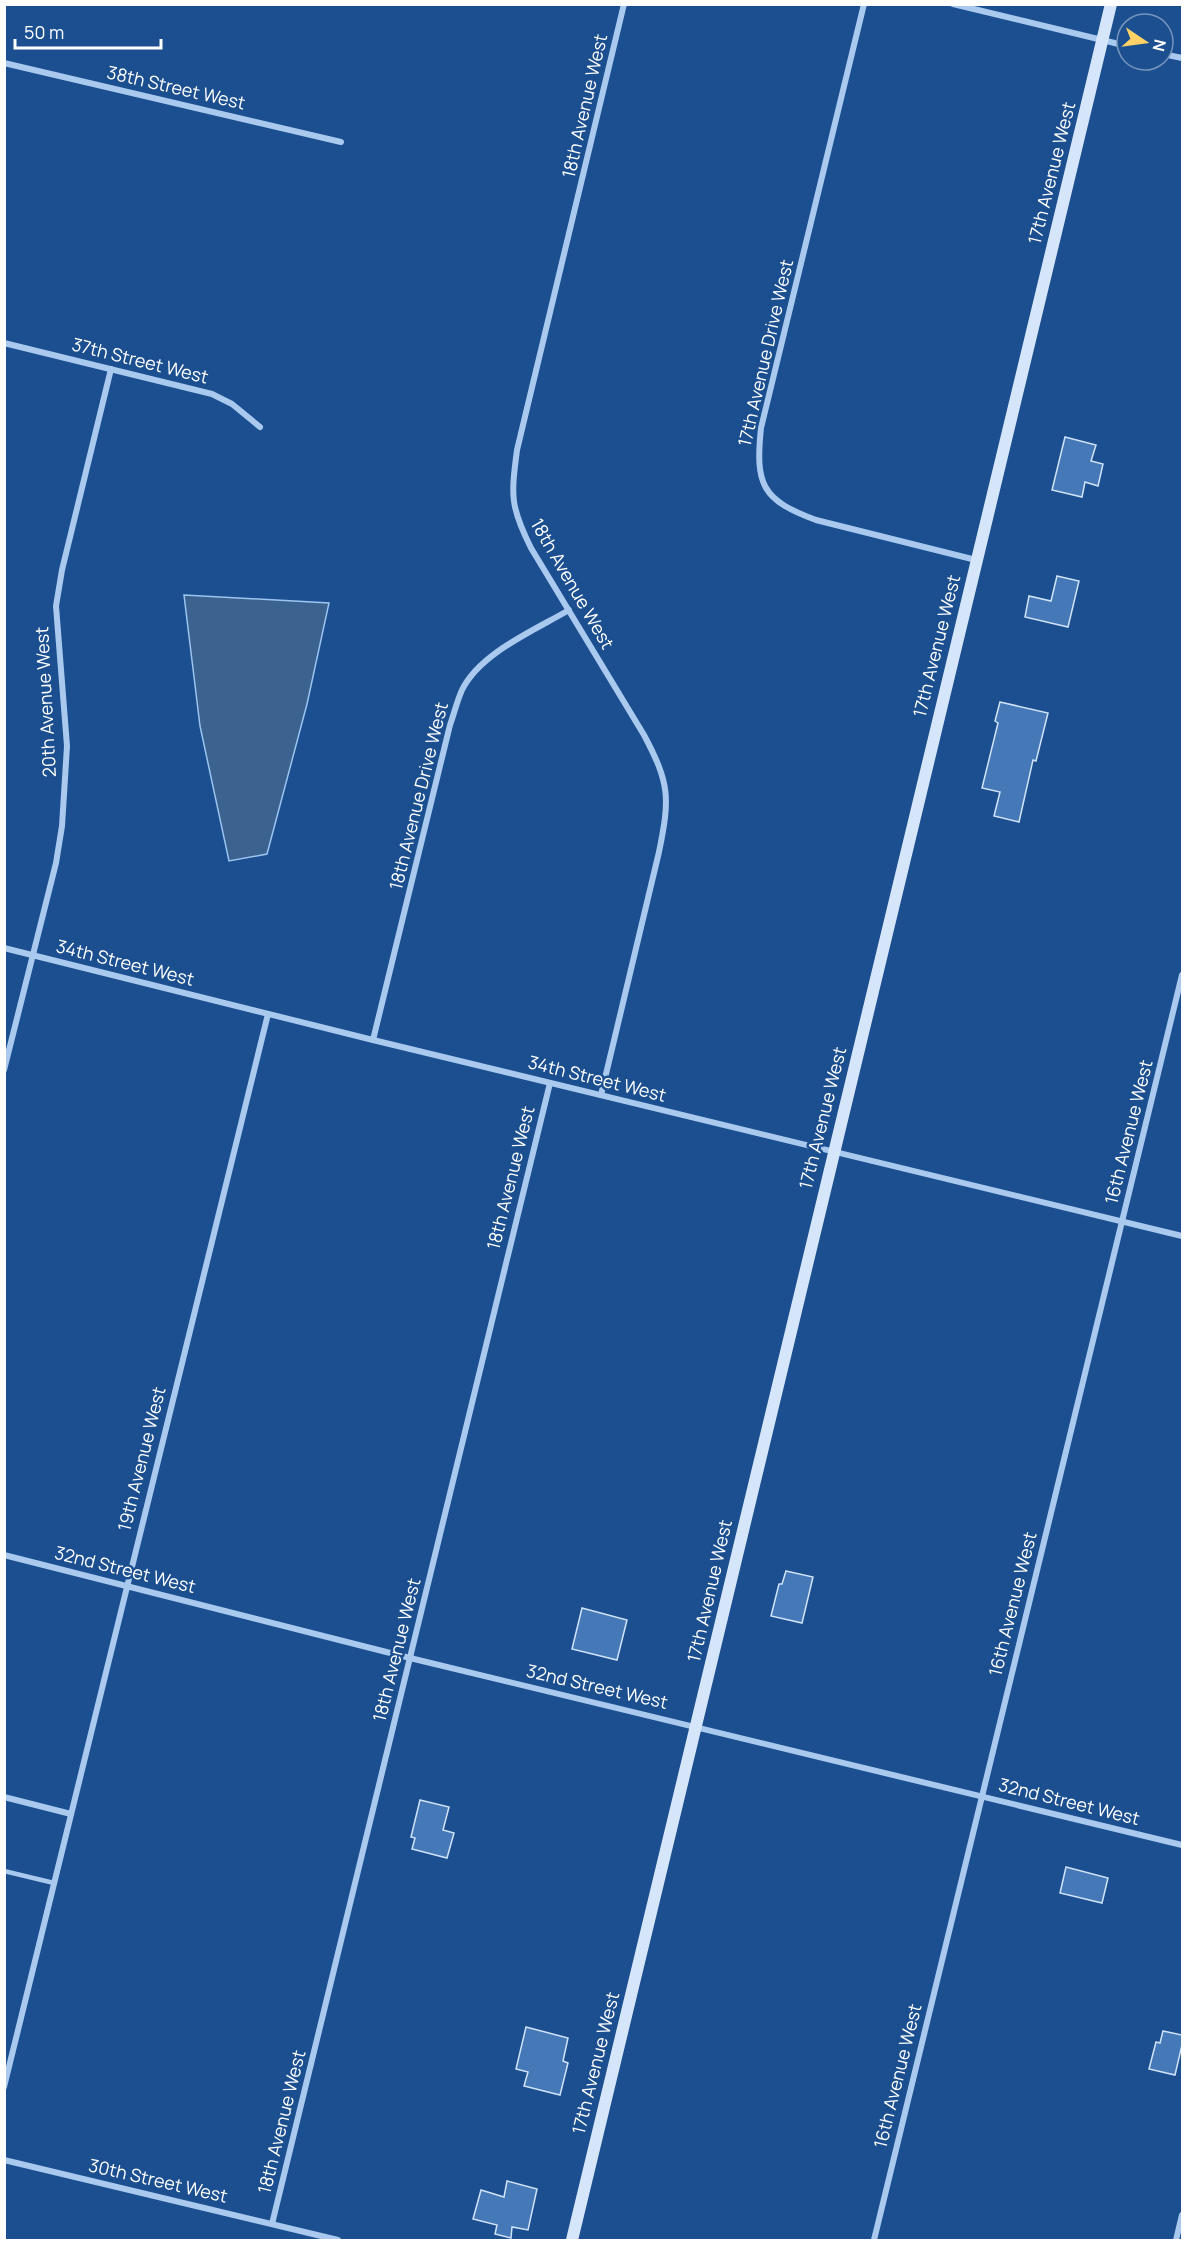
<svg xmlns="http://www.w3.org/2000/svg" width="1187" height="2245" viewBox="0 0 1187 2245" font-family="Manrope,sans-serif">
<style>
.water{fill:#3c6290;stroke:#9cc4f0;stroke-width:1.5}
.building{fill:#4478b7;stroke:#cfe3fa;stroke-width:1.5}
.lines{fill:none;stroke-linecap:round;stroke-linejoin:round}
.lane{stroke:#a9c9ee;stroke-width:4.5}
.street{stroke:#a9c9ee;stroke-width:6}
.secondary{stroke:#d6e6fa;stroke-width:12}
.labels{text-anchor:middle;stroke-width:5;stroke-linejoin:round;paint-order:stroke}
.street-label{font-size:18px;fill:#fff;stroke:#1b4f8f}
</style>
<rect width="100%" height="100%" fill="#1b4f8f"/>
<polygon class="water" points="184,595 329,603 307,704 267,854 229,861 200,726"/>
<g class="building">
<polygon points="1065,437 1096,445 1091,461 1103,464 1098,486 1085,482 1082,497 1052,490"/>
<polygon points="1057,576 1079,581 1068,627 1025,617 1029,596 1051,601"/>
<polygon points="1000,702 1048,713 1036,761 1033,760 1019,822 994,816 1000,792 982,788 998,723 995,721"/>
<polygon points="786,1571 813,1577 802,1623 771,1616 779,1584 782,1584"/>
<polygon points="582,1608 627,1620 617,1660 572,1649"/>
<polygon points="420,1800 449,1807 443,1830 454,1833 447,1858 412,1849 415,1838 411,1837"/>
<polygon points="1066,1867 1108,1878 1102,1903 1060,1893"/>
<polygon points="526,2027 568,2038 563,2061 568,2063 560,2095 524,2086 528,2072 516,2069"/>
<polygon points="1163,2031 1182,2035 1182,2045 1175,2075 1149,2069 1156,2042 1160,2043"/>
<polygon points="507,2181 537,2189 528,2230 512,2227 511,2238 495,2234 497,2225 473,2219 481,2190 504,2197"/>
</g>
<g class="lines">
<polyline class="lane" points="4,1871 54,1883"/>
<g class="street">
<path d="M864 4 761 428C755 485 762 500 816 520L976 560"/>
<polyline points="953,4 1127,46"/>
<polyline points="1163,54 1182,58"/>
<polyline points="4,63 341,142"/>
<polyline points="4,343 212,394 232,404 260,427"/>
<polyline points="4,948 373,1040 1182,1236"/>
<path d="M373 1040 450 725C454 714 457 701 462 690 480 653 535 630 569 610"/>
<polyline points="4,1070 56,863 62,826 67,746 56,606 62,570 111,369"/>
<path d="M601 1095 659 852C670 798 670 784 644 735L531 548C510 506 511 496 517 450L624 4"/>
<polyline points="4,1555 410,1658 1182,1845"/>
<polyline points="4,1797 71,1814"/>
<polyline points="4,2087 268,1014"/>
<polyline points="4,2160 338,2240"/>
<polyline points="272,2224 550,1083"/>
<polyline points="874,2240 1182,975"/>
<polyline points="1176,2240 1182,2215"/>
</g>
<polyline class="secondary" points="572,2240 1111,4"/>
</g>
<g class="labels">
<g class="street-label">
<text transform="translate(176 88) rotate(13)" y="6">38th Street West</text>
<text transform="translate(585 106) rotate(-77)" y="6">18th Avenue West</text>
<text transform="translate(1052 173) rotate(-76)" y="6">17th Avenue West</text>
<text transform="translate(766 353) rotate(-77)" y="6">17th Avenue Drive West</text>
<text transform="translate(140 361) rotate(14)" y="6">37th Street West</text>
<text transform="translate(572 584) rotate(60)" y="6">18th Avenue West</text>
<text transform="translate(937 646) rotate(-76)" y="6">17th Avenue West</text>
<text transform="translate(46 702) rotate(-93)" y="6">20th Avenue West</text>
<text transform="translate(419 796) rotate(-76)" y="6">18th Avenue Drive West</text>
<text transform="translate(125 963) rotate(14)" y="6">34th Street West</text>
<text transform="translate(597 1079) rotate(14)" y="6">34th Street West</text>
<text transform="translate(823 1118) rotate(-76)" y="6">17th Avenue West</text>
<text transform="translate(1129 1132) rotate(-76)" y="6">16th Avenue West</text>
<text transform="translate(511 1178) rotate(-76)" y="6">18th Avenue West</text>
<text transform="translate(142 1459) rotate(-76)" y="6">19th Avenue West</text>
<text transform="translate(125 1570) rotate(14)" y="6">32nd Street West</text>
<text transform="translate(710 1591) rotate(-77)" y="6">17th Avenue West</text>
<text transform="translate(1013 1604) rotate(-76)" y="6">16th Avenue West</text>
<text transform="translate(397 1650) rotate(-76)" y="6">18th Avenue West</text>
<text transform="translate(597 1687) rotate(13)" y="6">32nd Street West</text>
<text transform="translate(1069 1802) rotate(14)" y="6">32nd Street West</text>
<text transform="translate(596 2063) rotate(-76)" y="6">17th Avenue West</text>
<text transform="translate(898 2076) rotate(-76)" y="6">16th Avenue West</text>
<text transform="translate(282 2122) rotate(-76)" y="6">18th Avenue West</text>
<text transform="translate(158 2181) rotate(13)" y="6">30th Street West</text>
</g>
</g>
<rect width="1187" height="2245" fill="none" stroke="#ffffff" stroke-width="12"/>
<g transform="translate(1145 42) rotate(103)"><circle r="28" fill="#1b4f8f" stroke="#7695bc" stroke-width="1.5"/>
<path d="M0-4.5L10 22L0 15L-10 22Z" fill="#ffd166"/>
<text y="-9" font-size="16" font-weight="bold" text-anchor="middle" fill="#ffffff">N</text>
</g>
<path d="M15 39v9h146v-9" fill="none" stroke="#ffffff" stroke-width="3"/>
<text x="24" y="39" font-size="18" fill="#ffffff" stroke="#1b4f8f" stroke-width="4.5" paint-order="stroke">50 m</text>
</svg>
